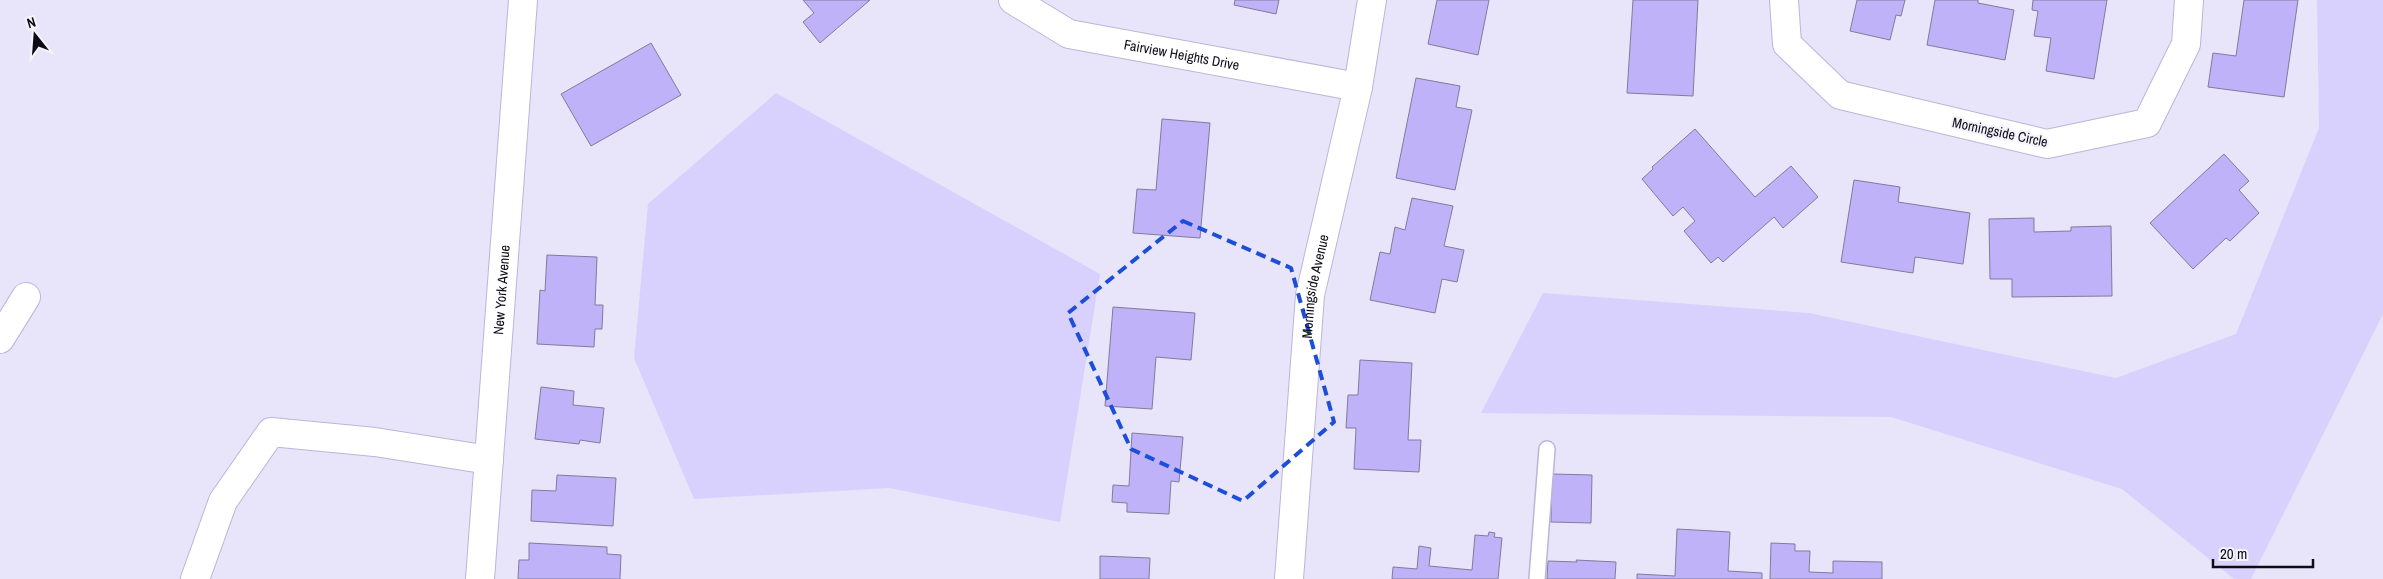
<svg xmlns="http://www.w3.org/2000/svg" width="2383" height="579" viewBox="0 0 2383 579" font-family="'Archivo Narrow',sans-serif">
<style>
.green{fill:#d8d1fd}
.building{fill:#bfb2f8;stroke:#817c9b}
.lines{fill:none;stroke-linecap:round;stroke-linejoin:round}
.service-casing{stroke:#bbb6d7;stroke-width:18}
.minor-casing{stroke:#bbb6d7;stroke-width:30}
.service{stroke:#fff;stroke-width:15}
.minor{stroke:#fff;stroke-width:28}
.marked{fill:none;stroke:#1d4ed8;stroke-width:4;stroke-dasharray:10 6;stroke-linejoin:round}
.labels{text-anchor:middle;stroke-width:4.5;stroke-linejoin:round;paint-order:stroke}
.street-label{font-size:14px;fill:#0d0b16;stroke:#f5f4fb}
</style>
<rect width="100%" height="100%" fill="#e8e4f9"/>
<g class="green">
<polygon points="2317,0 2383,0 2383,314 2251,579 2234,579 2122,489 1891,417 1481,413 1543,293 1809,313 2116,378 2236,334 2319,128"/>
<polygon points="776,93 1100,274 1060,522 889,488 694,499 634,358 648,204"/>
</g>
<g class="building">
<polygon points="803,0 870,0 820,43 803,22 814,13"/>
<polygon points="1235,0 1279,0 1276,14 1234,5"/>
<polygon points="1437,0 1489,0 1478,55 1428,44"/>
<polygon points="1633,0 1698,0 1693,96 1627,93"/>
<polygon points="1857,0 1905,0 1901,16 1896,15 1890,40 1850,31"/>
<polygon points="1935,0 1978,0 1978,3 2014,10 2005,60 1927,45"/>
<polygon points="2033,0 2107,0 2094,79 2046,71 2051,38 2034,36 2038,11 2032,10"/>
<polygon points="2244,0 2298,0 2284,97 2208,87 2213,53 2236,56"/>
<polygon points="651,43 681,95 591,146 561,94"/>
<polygon points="1416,78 1460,86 1456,107 1472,110 1455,190 1396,178"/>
<polygon points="1162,119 1210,123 1200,238 1133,233 1137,189 1156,190"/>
<polygon points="1695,129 1755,197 1791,166 1818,197 1783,228 1774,217 1723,262 1718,257 1711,263 1684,231 1695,221 1683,207 1673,216 1642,179 1653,169 1652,167"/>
<polygon points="2224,154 2249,181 2239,190 2259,213 2230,241 2226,238 2193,269 2150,223"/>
<polygon points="1854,180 1900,187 1898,202 1970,213 1963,264 1915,257 1913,273 1841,262"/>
<polygon points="1412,198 1453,206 1444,246 1464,250 1457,282 1442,279 1435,313 1370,300 1380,252 1390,254 1395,227 1405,230"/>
<polygon points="2034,218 2034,232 2071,231 2071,227 2111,226 2112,296 2012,297 2012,279 1990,279 1989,219"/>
<polygon points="547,255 597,257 595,305 603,305 602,329 595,329 594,347 537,344 540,290 545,291"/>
<polygon points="1113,307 1195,313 1191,360 1156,357 1152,409 1105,406"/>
<polygon points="1360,360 1412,363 1408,440 1421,440 1419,472 1354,469 1356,428 1346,428 1348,395 1358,395"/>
<polygon points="541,387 574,391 573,405 604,408 600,443 580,440 579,444 535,439"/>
<polygon points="1132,433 1183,437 1179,482 1171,481 1169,514 1127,512 1127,503 1112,502 1113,485 1129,486"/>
<polygon points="1552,474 1592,475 1591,523 1551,522"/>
<polygon points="557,475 616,478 613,526 531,521 532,490 556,491"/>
<polygon points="1677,529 1730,532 1728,571 1762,573 1762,579 1637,579 1637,574 1675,576"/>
<polygon points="1489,532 1495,533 1494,537 1502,538 1498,579 1392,579 1393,567 1417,569 1419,546 1431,548 1429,566 1472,570 1475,535 1488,536"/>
<polygon points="529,543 607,547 607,554 621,555 620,579 518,579 519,560 529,560"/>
<polygon points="1771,543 1795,544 1795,551 1810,551 1809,572 1833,573 1833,561 1882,562 1882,579 1770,579"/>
<polygon points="1100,556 1150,558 1149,579 1100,579"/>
<polygon points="1576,560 1616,562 1615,579 1547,579 1548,561 1577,562"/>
</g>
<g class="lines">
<defs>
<polyline id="service" points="1537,579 1547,449"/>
<g id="minor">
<path id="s1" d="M1013 0 1069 34 1358 87"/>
<polyline points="1784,0 1787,44 1840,95 2047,144 2147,123 2186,44 2189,0"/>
<polyline points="0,339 26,297"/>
<polyline points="195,579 223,501 271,432 375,442 489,460"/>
<path id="s2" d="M480 579 523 0"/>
<path id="s3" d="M1289 579 1310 295 1358 87 1372 0"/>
</g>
</defs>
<use href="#service" class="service-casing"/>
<use href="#minor" class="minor-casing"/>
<use href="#service" class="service"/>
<use href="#minor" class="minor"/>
</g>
<path class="marked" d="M1183 221 1291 268 1334 422 1243 501 1131 449 1068 313Z"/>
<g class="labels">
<g class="street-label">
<text dy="5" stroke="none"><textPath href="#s1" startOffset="180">Fairview Heights Drive</textPath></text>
<text transform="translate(2000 132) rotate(12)" y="5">Morningside Circle</text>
<text dy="5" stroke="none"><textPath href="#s3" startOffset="294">Morningside Avenue</textPath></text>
<text dy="5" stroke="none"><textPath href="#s2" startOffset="290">New York Avenue</textPath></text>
</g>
</g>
<g transform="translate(35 35) rotate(343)" stroke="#f5f4fb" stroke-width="4" paint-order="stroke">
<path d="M0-4L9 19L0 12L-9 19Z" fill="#0d0b16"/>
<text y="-8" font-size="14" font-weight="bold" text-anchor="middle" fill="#0d0b16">N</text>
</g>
<path d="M2213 559v8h100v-8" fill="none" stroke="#0d0b16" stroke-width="2.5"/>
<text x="2220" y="559" font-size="15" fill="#0d0b16" stroke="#f5f4fb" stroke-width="4" paint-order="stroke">20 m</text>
</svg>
